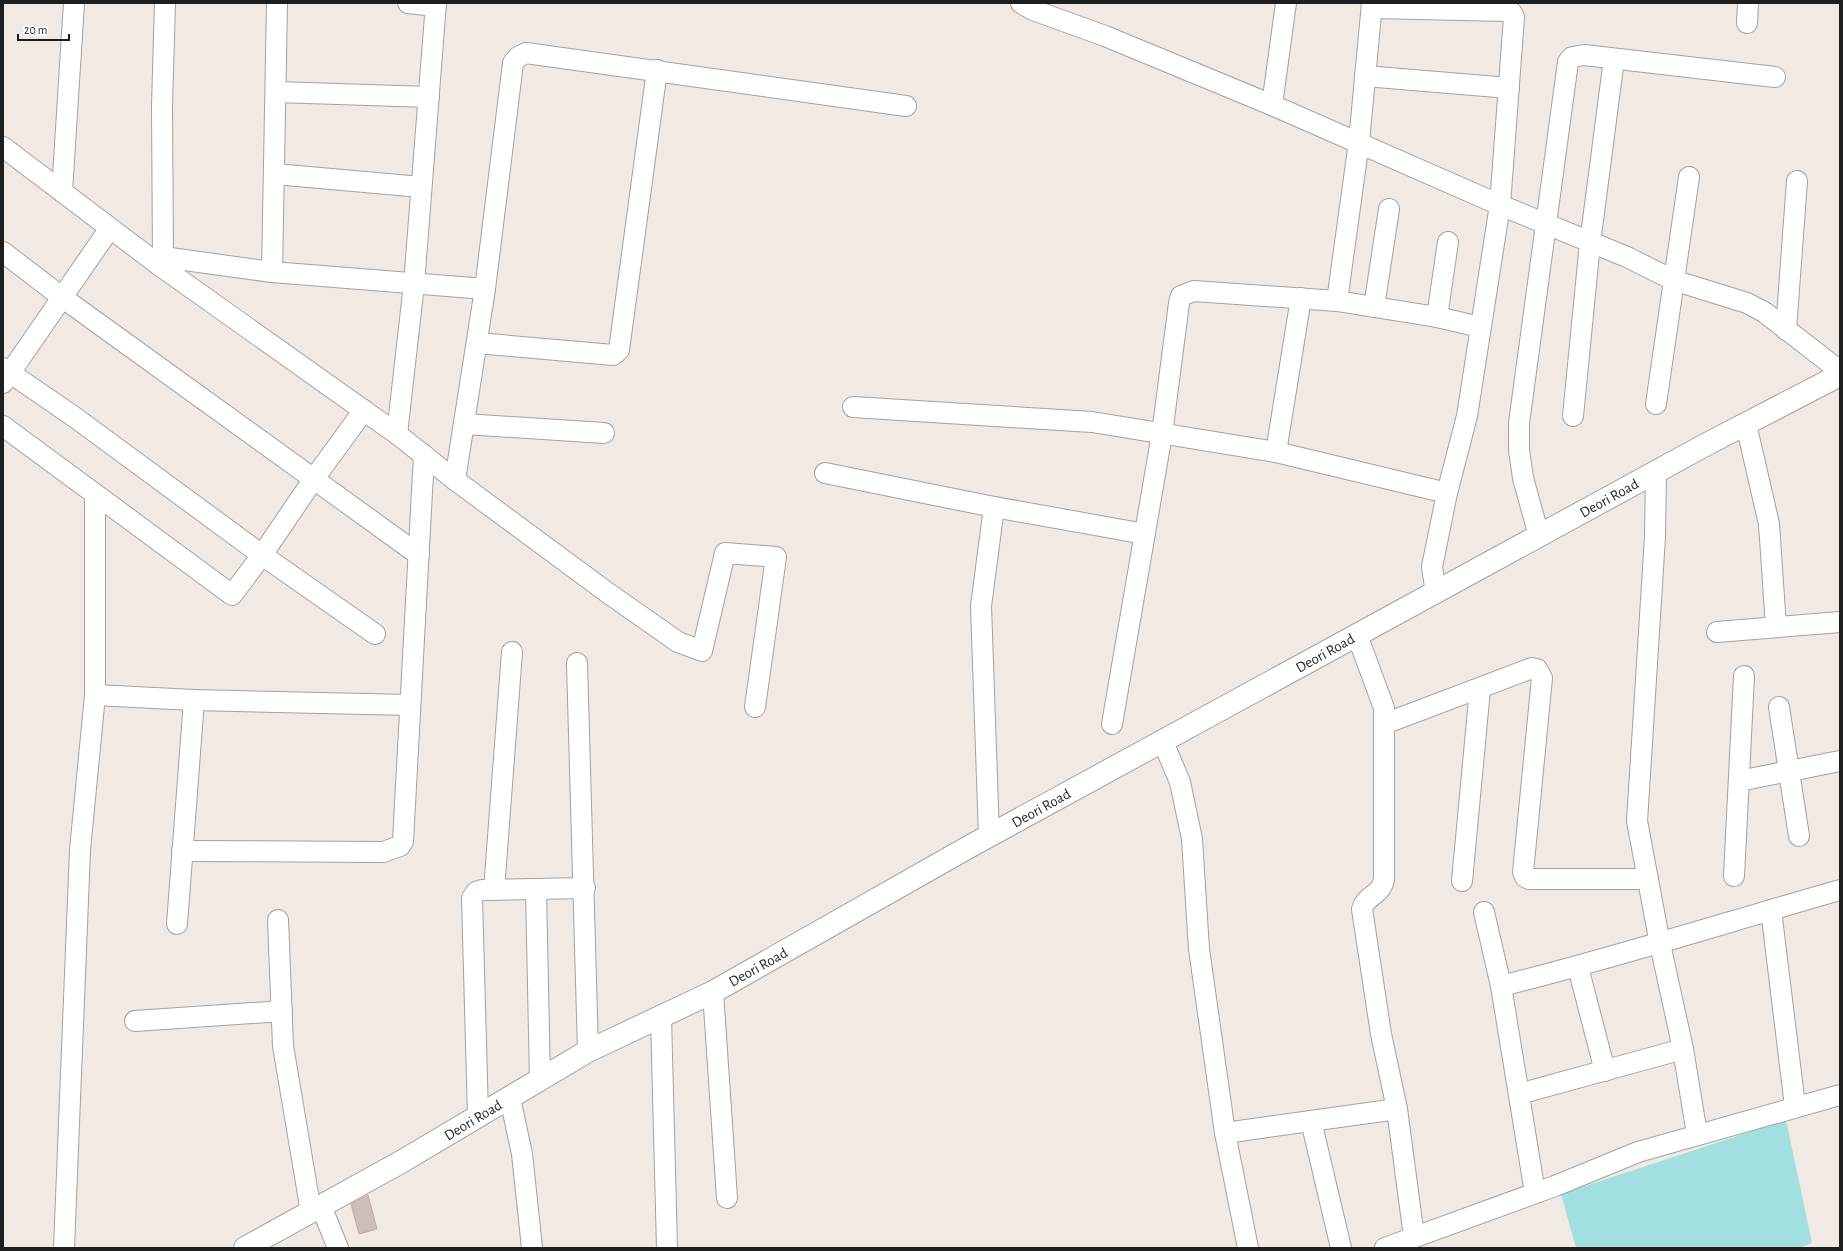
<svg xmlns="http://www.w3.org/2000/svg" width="1843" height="1251" viewBox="0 0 1843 1251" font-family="'Alegreya Sans',sans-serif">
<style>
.water{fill:#a1dfe0}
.building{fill:#ccbeb9;stroke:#c2aca5}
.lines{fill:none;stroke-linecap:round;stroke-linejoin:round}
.minor-casing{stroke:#a2a2a2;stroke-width:22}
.tertiary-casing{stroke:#a2a2a2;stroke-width:24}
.minor{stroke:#fff;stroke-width:20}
.tertiary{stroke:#fff;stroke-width:22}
.labels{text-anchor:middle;stroke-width:3;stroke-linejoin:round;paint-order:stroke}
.street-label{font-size:15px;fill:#1e1e1e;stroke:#fff}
</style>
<rect width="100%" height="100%" fill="#f0e9e4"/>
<polygon class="water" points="1786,1120 1812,1243 1800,1248 1576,1248 1561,1194"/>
<polygon class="building" points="368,1195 377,1229 359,1234 351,1204"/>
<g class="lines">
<defs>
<g id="minor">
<polyline points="408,3 436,6"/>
<polyline points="1021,3 1033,10 1105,36 1272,105 1500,205 1627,257 1673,280 1747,303 1764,312 1840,371"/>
<polyline points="1372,8 1508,11 1512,13 1514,17 1500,205 1467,416 1447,493 1432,567 1436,593"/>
<polyline points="1747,23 1748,3"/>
<polyline points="1365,76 1509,88"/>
<polyline points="276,92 429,97"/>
<polyline points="1272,105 1286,3"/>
<polyline points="3,147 159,265 397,434 455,480 608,593 678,642 702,651 725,553 776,557 755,707"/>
<polyline points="275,174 421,187"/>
<polyline points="62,192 74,3"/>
<polyline points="3,252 63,298 419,555"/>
<polyline points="163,257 272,272 485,289"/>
<polyline points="159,265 163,257 162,105 165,3"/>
<polyline points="272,272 277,3"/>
<polyline points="1337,301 1359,142 1372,3"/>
<polyline points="1374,307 1389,209"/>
<polyline points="1437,317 1448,242"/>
<polyline points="1786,330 1797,181"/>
<polyline points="477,343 613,355 619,350 657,70"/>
<polyline points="3,368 73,416 262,555 375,634"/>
<polyline points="3,383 110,228"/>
<polyline points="1656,404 1689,177"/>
<polyline points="853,407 1092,422 1276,452 1447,493"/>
<polyline points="1573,416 1590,243 1614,59"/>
<polyline points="465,424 604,433"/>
<polyline points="1746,424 1769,524 1776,627"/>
<polyline points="3,426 232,595 262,555 313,480 364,410"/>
<polyline points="397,434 414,284 436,3"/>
<polyline points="1276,452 1301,298"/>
<polyline points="1656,472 1655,537 1637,821 1660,944 1683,1049 1697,1134"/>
<polyline points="825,473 994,507 1145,534"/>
<polyline points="455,480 485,289 513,63 518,57 526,53 906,106"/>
<polyline points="1539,536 1523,478 1519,450 1519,423 1568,62 1572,57 1584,55 1775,77"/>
<polyline points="1717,632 1840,622"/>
<path d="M1357 635 1384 708V880C1380 896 1366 895 1362 909L1381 1034 1397 1109 1414 1237"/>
<polyline points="577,663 588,1051"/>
<polyline points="95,695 194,700 410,705"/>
<polyline points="1779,707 1799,836"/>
<polyline points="1112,724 1162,434 1179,303 1181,296 1194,291 1337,301 1437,317 1480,327"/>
<polyline points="1384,724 1532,668 1537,669 1542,678 1523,872 1525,877 1529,879 1648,879"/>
<polyline points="1163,742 1180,782 1192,839 1199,949 1225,1133 1248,1248"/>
<polyline points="1739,781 1840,761"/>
<polyline points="989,836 981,606 994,507"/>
<polyline points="182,851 383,852 400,846 403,841 424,455"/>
<polyline points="1734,876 1744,676"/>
<polyline points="1462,881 1480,689"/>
<polyline points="494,890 512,652"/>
<polyline points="536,890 540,1080"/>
<polyline points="1771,910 1795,1106"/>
<polyline points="1484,912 1501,986 1535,1193"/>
<polyline points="278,920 283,1046 311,1212"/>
<polyline points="177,924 194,700"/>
<polyline points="1578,967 1605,1071"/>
<path d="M1501 986C1615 958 1727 922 1840 890"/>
<polyline points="713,992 727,1198"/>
<polyline points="661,1017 667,1248"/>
<polyline points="135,1021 282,1011"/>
<polyline points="1519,1094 1683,1049"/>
<polyline points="510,1098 522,1154 532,1248"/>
<polyline points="478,1116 472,898 476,892 482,890 585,888"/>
<polyline points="1311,1121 1341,1248"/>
<polyline points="1225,1133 1397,1109"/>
<polyline points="321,1206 338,1248"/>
<polyline points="64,1248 80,850 95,695 95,495"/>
<polyline points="1385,1248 1555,1186 1638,1152 1840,1095"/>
</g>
<polyline id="tertiary" points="245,1248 401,1162 588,1051 713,992 974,844 1707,444 1840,375"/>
</defs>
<use href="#minor" class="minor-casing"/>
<use href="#tertiary" class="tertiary-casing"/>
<use href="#minor" class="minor"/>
<use href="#tertiary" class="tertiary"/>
</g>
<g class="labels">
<g class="street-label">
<text transform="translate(1609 498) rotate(-29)" y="5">Deori Road</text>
<text transform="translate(1325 653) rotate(-29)" y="5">Deori Road</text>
<text transform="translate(1041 808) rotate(-29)" y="5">Deori Road</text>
<text transform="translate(758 967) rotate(-29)" y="5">Deori Road</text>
<text transform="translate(473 1120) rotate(-31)" y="5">Deori Road</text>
</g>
</g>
<rect width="1843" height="1251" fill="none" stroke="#1e1e1e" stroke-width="8"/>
<path d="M18 34v6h51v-6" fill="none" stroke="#1e1e1e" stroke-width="2"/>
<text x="24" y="34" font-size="12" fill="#1e1e1e" stroke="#ffffff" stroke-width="3" paint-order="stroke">20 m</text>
</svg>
